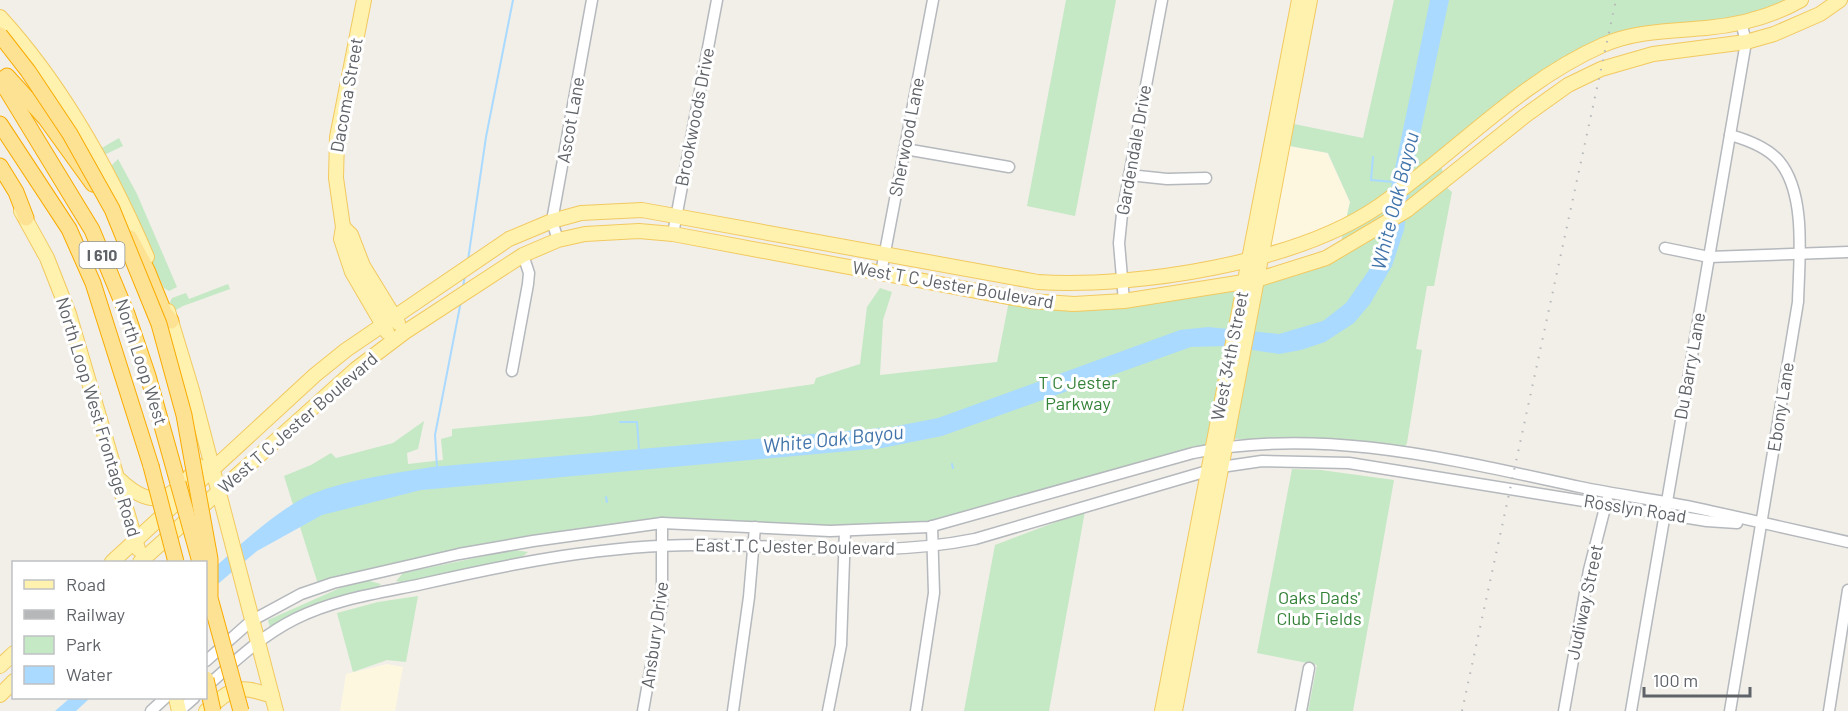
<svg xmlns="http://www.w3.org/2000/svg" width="1848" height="711" viewBox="0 0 1848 711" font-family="Barlow,sans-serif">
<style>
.commercial{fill:#fef7e0}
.green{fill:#c5e8c5}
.water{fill:#aadaff}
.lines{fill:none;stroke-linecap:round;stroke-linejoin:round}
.stream{stroke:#aadaff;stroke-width:2}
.minor-casing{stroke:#b5b8bc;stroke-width:13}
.major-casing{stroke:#f2c960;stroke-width:16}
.highway-casing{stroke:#f9ab00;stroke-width:17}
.minor{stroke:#fff;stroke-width:10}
.major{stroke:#fff2af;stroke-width:14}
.highway{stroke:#fde293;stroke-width:15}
.rail{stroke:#b6b7b8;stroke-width:2;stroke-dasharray:1.5 8;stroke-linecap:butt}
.highway-bridge-casing{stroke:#f9ab00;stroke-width:17;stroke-linecap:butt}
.highway-bridge{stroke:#fde293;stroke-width:15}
.labels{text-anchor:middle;stroke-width:6;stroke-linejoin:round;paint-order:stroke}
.shield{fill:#fff;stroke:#8f9295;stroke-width:1.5}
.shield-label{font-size:16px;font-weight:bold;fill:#5f6368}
.street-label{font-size:18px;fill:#5f6368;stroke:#fff}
.park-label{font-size:18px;fill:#348238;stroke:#fff}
.water-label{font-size:20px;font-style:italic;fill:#4174aa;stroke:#fff}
</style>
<rect width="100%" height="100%" fill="#f1efe8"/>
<g class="commercial">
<polygon points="1287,146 1327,153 1350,202 1345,223 1271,247 1269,245"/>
<polygon points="387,664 403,667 395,711 340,711 346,674"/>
</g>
<g class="green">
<polygon points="1066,0 1116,0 1075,216 1027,206"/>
<path d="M1394 0H1792L1754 14 1610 39 1439 152 1445 186 1452 192 1434 286H1427L1416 349 1422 350 1407 443 1404 448 1317 438 1244 440C1233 438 1215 436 1206 446L942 521 889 527 648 523 318 584 284 476 311 465 331 453 336 458 393 443 424 421 418 449 407 453 408 464 443 460 441 439 452 436V429L590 416 814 384 816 378 860 364 867 307 880 288 892 292 883 320 880 375 997 362 1009 301 1235 290 1237 293 1338 256 1350 202 1328 153 1290 146 1294 124 1363 138Z"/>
<polygon points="119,138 123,146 104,155 100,149"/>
<polygon points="118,159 137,194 177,287 169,291 164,288 110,167"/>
<polygon points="228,284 230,289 183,306 174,311 170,302 172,298 186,293 189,299"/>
<polygon points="1292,469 1321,470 1394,480 1353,711 1308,711 1317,665 1257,653"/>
<polygon points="1085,511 1049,711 964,711 995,545"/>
<polygon points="514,550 528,552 521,558 406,583 396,581 403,573"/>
<polygon points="366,580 381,584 372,592 270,628 268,620 340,588"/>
<polygon points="418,596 406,662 387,660 353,672 337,613 378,602"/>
</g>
<g class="water">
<path d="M1430 0H1449L1412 172 1404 230 1392 266 1370 304 1354 323 1325 342 1301 350 1279 354 1227 346 1191 347 942 436 882 448 421 490 322 515 257 551 206 594V575C234 551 278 508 312 494 349 479 392 474 432 467L892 427 938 418 1180 330 1208 327 1279 334 1323 321 1346 303 1369 270 1380 240Z"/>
<polygon points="70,698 90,698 76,711 55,711"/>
</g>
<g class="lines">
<g class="stream">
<polyline points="1373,157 1371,180 1394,182"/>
<polyline points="468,260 486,137 513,0"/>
<polyline points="463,287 465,275"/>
<polyline points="620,422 637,422 639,450"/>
<polyline points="952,464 953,468"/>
<polyline points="437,467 435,435 461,301"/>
<polyline points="606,497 607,502"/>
</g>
<defs>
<g id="minor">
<polyline points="905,149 1009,167"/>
<polyline points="1129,175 1167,179 1206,178"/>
<polyline points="673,234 717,0"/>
<polyline points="558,240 552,221 592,0"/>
<polyline points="1665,248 1709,257 1848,252"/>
<polyline points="881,273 933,0"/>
<polyline points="1124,301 1119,243 1122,214 1162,0"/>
<polyline points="512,371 528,284 529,273 523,255"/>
<path d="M206 661 251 621 301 594 333 583 459 554 533 541 662 523 830 531 929 527 1193 453C1322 426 1453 460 1580 487 1623 496 1667 501 1710 511 1756 521 1802 532 1848 542"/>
<path d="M206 687C234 662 261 636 295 619 335 599 379 593 422 584 514 563 608 544 704 545 798 545 880 558 975 539L1221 467 1262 461 1349 463 1707 521 1737 523"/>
<polyline points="151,711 165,698"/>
<polyline points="179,711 194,698"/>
<polyline points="643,711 662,604 662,523"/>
<polyline points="733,711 749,597 755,527"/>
<polyline points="828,711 841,645 845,531"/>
<polyline points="916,711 934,593 932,526"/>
<polyline points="1301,711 1309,668"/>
<polyline points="1564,711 1589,570 1607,500"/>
<polyline points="1631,711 1746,42 1741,22"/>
<path d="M1730 711 1798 302C1799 261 1807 194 1779 161 1767 147 1748 140 1730 135"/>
<polyline points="1829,711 1848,590"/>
</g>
<g id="major">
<polyline points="364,0 337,137 336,178 343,227 341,239 352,272 387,332"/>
<path d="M0 17C63 86 110 171 147 257"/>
<polyline points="21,211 47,258 69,314 138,549"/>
<polyline points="343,227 351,235 363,266 398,323"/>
<polyline points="168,311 192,390 276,711"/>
<path d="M120 480C155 513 171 498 199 466"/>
<path d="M112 562 315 375 346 350 509 239 552 221 581 213 642 210 1038 282C1137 288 1296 263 1379 206 1455 154 1517 83 1603 45 1635 31 1671 31 1706 28 1738 25 1773 16 1801 0"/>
<polyline points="140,562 356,369 405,332 523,255 558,240 585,234 639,231 673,234 1030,301 1074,304 1124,301 1256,280 1326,258 1407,210 1526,115 1568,85 1601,69 1653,54 1746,42 1774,34 1820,14 1840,0"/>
<polyline points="0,666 14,653"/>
<polyline points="0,695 14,681"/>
<polyline points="176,698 179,711"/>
<path d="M206 711C233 687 237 684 272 696"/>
<polyline points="1162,711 1299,0"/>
<polyline points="1175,711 1310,0"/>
</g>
<g id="highway">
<polyline points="7,76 46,119 93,184"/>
<polyline points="0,79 92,230 127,314 148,376 178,483"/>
<polyline points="0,124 69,229 93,283 151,466"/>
<polyline points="0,166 16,192 26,218"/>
<polyline points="130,238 147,270 164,312 171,321"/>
</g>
</defs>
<use href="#minor" class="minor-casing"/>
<use href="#major" class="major-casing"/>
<use href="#highway" class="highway-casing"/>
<use href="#minor" class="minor"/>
<use href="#major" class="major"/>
<use href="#highway" class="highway"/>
<polyline class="rail" points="1462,711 1616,0"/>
<defs>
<g id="highway-bridge">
<polyline points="0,35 28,71 70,134 112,209 159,324 184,415 210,559 210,598 241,711"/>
<polyline points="151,466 176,562"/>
<polyline points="178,483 200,562"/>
<polyline points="206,679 213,711"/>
</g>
</defs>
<use href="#highway-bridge" class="highway-bridge-casing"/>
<use href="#highway-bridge" class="highway-bridge"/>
</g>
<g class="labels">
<rect class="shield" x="79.5" y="242" width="45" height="26" rx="4.5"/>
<g class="shield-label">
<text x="102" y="261">I 610</text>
</g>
<g class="street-label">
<text transform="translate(347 95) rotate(-80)" y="6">Dacoma Street</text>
<text transform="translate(695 117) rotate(-79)" y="6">Brookwoods Drive</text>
<text transform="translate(571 120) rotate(-80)" y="6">Ascot Lane</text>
<text transform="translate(907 137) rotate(-79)" y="6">Sherwood Lane</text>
<text transform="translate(1134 150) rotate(-80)" y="6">Gardendale Drive</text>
<text transform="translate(953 285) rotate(10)" y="6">West T C Jester Boulevard</text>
<text transform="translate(1230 356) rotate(-79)" y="6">West 34th Street</text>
<text transform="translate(141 362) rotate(72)" y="6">North Loop West</text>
<text transform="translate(1690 366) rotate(-80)" y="6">Du Barry Lane</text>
<text transform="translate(1781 407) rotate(-81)" y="6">Ebony Lane</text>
<text transform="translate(98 417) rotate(73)" y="6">North Loop West Frontage Road</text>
<text transform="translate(298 423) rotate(-41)" y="6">West T C Jester Boulevard</text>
<text transform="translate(1635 509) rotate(9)" y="6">Rosslyn Road</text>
<text transform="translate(795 547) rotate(1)" y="6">East T C Jester Boulevard</text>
<text transform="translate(1585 602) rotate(-78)" y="6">Judiway Street</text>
<text transform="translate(655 635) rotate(-82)" y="6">Ansbury Drive</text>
</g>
<g class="park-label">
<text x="1078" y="389">T C Jester<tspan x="1078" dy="21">Parkway</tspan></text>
<text x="1319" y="604">Oaks Dads'<tspan x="1319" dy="21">Club Fields</tspan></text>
</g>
<g class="water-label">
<text transform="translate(1395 201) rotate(-76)" y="7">White Oak Bayou</text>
<text transform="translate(833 439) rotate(-6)" y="7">White Oak Bayou</text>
</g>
</g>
<rect x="12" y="561" width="195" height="138" fill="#ffffff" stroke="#bfc1c3" stroke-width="1.5"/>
<rect x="24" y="580" width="30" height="9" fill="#fff2af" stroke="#bfc1c3" stroke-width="1.5"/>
<text x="66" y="591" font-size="18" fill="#5f6368">Road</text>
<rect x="24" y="610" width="30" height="9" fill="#b6b7b8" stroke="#bfc1c3" stroke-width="1.5"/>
<text x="66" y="621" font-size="18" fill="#5f6368">Railway</text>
<rect x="24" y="636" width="30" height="18" fill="#c5e8c5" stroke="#bfc1c3" stroke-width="1.5"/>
<text x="66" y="651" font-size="18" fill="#5f6368">Park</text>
<rect x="24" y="666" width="30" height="18" fill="#aadaff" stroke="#bfc1c3" stroke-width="1.5"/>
<text x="66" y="681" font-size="18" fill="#5f6368">Water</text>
<path d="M1644 687v9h106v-9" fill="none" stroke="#5f6368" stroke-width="3"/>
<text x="1653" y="687" font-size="18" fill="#5f6368" stroke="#ffffff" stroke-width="4.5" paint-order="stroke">100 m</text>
</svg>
